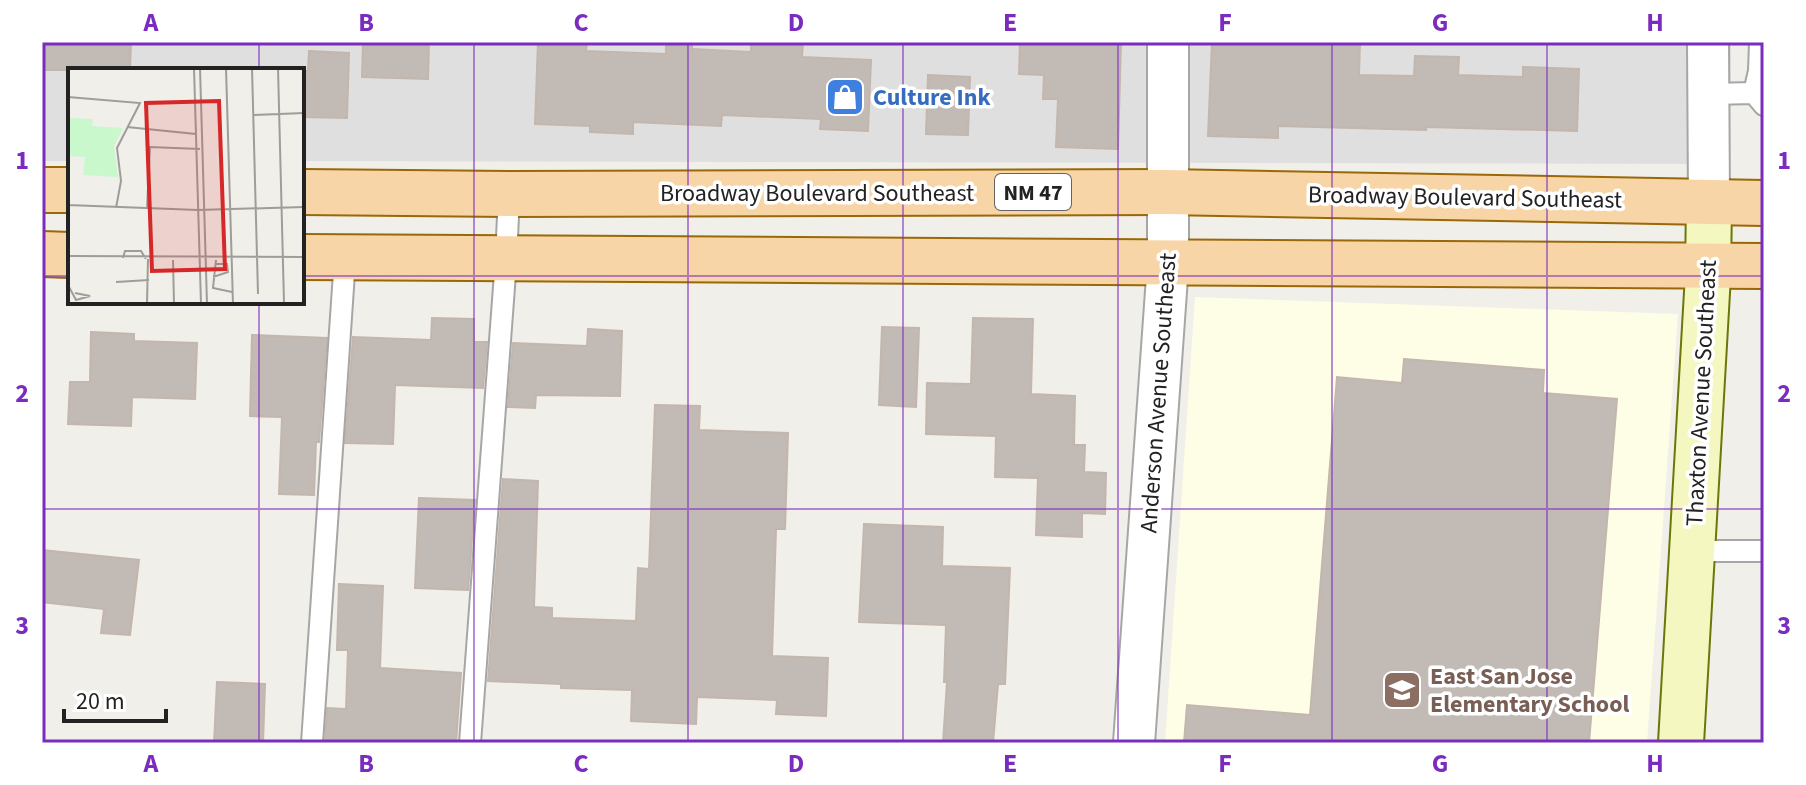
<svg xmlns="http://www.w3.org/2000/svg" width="1806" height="785" viewBox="0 0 1806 785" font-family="'Source Sans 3',sans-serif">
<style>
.residential{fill:#e0dfdf}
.education{fill:#fefee6}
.building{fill:#c2bbb5;stroke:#c3b6ac;stroke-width:2}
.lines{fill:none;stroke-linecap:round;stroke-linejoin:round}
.lane-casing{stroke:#a6a6a6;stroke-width:24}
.street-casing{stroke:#a6a6a6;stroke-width:44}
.secondary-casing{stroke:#6c770a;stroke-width:48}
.primary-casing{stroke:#996807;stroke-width:48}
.lane{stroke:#fff;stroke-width:20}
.street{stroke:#fff;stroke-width:40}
.secondary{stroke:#f5f7c1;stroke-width:44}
.primary{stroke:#f8d5a7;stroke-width:44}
.grid{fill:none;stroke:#7b2cbf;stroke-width:2;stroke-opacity:0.55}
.labels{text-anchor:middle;stroke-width:7;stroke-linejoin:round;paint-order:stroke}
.shield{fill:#fff;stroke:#646464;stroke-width:2}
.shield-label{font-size:22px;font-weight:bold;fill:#222}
.shop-label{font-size:24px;font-weight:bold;fill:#366cbe;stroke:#fff;text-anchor:start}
.street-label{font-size:24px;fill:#222;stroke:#fff}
.education-label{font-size:24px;font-weight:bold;fill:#785e54;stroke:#fff;text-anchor:start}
.inset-road{fill:none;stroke:#9e9d99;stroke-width:2}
.view{fill:#d62828;fill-opacity:0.15;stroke:#d62828;stroke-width:4}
.inset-edge{fill:none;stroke:#222;stroke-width:4}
.neatline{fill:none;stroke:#7b2cbf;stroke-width:3}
.grid-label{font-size:26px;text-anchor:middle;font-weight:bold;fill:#7b2cbf}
</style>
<rect width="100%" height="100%" fill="#f1efe9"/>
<polygon class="residential" points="42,42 1731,42 1730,164 302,161 302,70 70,70 70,161 42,161"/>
<polygon class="education" points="1195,297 1678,314 1647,743 1165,743"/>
<g class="building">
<polygon points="42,42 131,42 130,70 42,70"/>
<polygon points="363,42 429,42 428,79 362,77"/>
<polygon points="538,42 587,42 586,51 666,54 666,42 692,42 692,49 751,52 751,42 803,42 802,57 871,60 868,131 820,129 821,119 722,115 721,126 633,122 633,134 590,132 590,126 535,124"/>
<polygon points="1020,42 1121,42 1118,149 1056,147 1058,99 1043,99 1044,75 1019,74"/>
<polygon points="1212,42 1360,42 1359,75 1414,76 1415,56 1459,57 1458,75 1523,77 1523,67 1579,69 1577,131 1426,127 1426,130 1278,126 1278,138 1208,136"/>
<polygon points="309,51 349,53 347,118 302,117 302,71 308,71"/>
<polygon points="928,75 970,77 968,135 926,134"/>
<polygon points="432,318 474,319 474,342 487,342 483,388 395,385 393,444 345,443 353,337 431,340"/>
<polygon points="973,318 1033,319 1031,394 1075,396 1074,445 1085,445 1084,472 1106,473 1105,514 1082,513 1082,537 1036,535 1038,478 995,477 996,436 926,434 927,383 971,384"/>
<polygon points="882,327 919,328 916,407 879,405"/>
<polygon points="588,329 622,331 620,396 536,395 535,408 508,407 513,343 587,346"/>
<polygon points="91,332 134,334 134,341 197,343 195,399 132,397 131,426 68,424 70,382 90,382"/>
<polygon points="252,335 327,338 319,442 316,442 314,495 279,494 282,417 250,416"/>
<polygon points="1404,359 1544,370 1543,393 1617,399 1589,743 1184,743 1187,705 1310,715 1337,377 1402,383"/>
<polygon points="655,405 700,406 699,430 788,433 785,529 776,529 772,656 828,658 826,716 776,714 777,700 697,697 696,724 631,721 632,690 561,688 561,684 488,681 503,479 538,481 534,607 552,608 552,618 636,621 638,568 649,569"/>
<polygon points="419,498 475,500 468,590 415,588"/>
<polygon points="864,524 943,527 942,566 1010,568 1005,684 998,684 993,743 943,743 947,682 944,682 946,625 859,622"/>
<polygon points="42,550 139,560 130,635 101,633 104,609 42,602"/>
<polygon points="339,584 383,586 380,668 461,673 456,743 325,743 327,708 346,709 348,650 337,650"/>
<polygon points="217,682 265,684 263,743 214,743"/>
</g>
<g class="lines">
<defs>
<g id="lane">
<polyline points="1754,93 1759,71 1760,42"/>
<polyline points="1709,94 1754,93 1764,105"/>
<polyline points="1693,551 1764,551"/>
<polyline points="312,743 345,258"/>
<polyline points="470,743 506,260 509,194"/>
</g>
<g id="street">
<polyline points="1708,42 1709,202"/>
<polyline points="1134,743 1168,263 1168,42"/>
</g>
<polyline id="secondary" points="1681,743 1708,275 1709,202"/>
<g id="primary">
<polyline points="42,190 70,190"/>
<polyline points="302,192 509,194 1167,192 1764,203"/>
<polyline points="42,254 70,255"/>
<polyline points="302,257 1764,266"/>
</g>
</defs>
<use href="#lane" class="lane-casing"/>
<use href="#street" class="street-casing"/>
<use href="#secondary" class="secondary-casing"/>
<use href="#primary" class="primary-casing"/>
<use href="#lane" class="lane"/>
<use href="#street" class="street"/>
<use href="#secondary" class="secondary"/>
<use href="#primary" class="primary"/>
</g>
<path class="grid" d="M259 42V70M474 42V743M688 42V743M903 42V743M1118 42V743M1332 42V743M1547 42V743M42 276H70M302 276H1764M259 302V743M42 509H1764"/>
<defs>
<symbol id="shop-square" viewBox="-11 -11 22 22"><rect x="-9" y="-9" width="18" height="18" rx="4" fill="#3f7fe0" stroke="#fff"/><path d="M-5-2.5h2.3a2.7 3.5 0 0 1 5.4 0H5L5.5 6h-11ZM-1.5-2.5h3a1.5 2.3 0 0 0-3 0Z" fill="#fff"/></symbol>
<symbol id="school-square" viewBox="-11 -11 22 22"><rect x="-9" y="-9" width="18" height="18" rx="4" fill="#8d6e63" stroke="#fff"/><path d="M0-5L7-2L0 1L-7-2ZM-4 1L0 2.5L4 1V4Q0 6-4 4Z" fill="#fff"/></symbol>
</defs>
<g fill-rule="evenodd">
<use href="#shop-square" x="823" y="75" width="44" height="44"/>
<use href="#school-square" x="1380" y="668" width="44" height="44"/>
</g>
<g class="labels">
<rect class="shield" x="995" y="174" width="76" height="36" rx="6"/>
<g class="shield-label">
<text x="1033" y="200">NM 47</text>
</g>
<g class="shop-label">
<text x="873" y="105">Culture Ink</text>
</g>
<g class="street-label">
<text x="817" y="201">Broadway Boulevard Southeast</text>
<text transform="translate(1465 197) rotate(1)" y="8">Broadway Boulevard Southeast</text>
<text transform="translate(1158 393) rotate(-86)" y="8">Anderson Avenue Southeast</text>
<text transform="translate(1701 393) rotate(-87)" y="8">Thaxton Avenue Southeast</text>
</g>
<g class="education-label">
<text x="1430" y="684">East San Jose<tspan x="1430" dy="28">Elementary School</tspan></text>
</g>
</g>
<g transform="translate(68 68)">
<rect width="236" height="236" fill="#f1efe9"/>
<path d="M0 50 25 51 24 58 55 60 46 78 50 109 15 107 17 89 0 88Z" fill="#caf8cd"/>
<path class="inset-road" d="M126 0 133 236M132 0 139 236M158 0 165 236M184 0 190 226M210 0 216 235M0 29 72 35 49 80 53 113 48 140M185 47 236 45M59 59 128 66M0 137 130 142 236 139M79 140 82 79 132 81M0 153 1 106M0 188 236 189M55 190 57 183H73L78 191M105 192 106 236M148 192 145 220 164 224M145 209 160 204 159 196H148M48 214 81 212M0 217 8 232 22 228 7 225M79 236 80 191M184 236H224"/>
<path class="view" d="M151 33 157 201 84 203 78 35Z"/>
<rect width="236" height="236" class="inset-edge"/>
</g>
<rect width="1806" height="785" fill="none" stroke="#ffffff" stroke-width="88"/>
<path d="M64 709v12h102v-12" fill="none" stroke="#222222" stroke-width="4"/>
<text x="76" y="709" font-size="24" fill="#222222" stroke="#ffffff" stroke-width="6" paint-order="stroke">20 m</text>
<rect x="44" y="44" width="1718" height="697" class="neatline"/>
<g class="grid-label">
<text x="151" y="31">A</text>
<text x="366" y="31">B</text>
<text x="581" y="31">C</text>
<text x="796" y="31">D</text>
<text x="1010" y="31">E</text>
<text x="1225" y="31">F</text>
<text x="1440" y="31">G</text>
<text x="1655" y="31">H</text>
<text x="22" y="169">1</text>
<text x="1784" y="169">1</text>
<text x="22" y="402">2</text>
<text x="1784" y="402">2</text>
<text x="22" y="634">3</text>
<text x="1784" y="634">3</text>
<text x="151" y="772">A</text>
<text x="366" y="772">B</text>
<text x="581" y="772">C</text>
<text x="796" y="772">D</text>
<text x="1010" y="772">E</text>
<text x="1225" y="772">F</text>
<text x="1440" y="772">G</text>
<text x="1655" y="772">H</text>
</g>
</svg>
